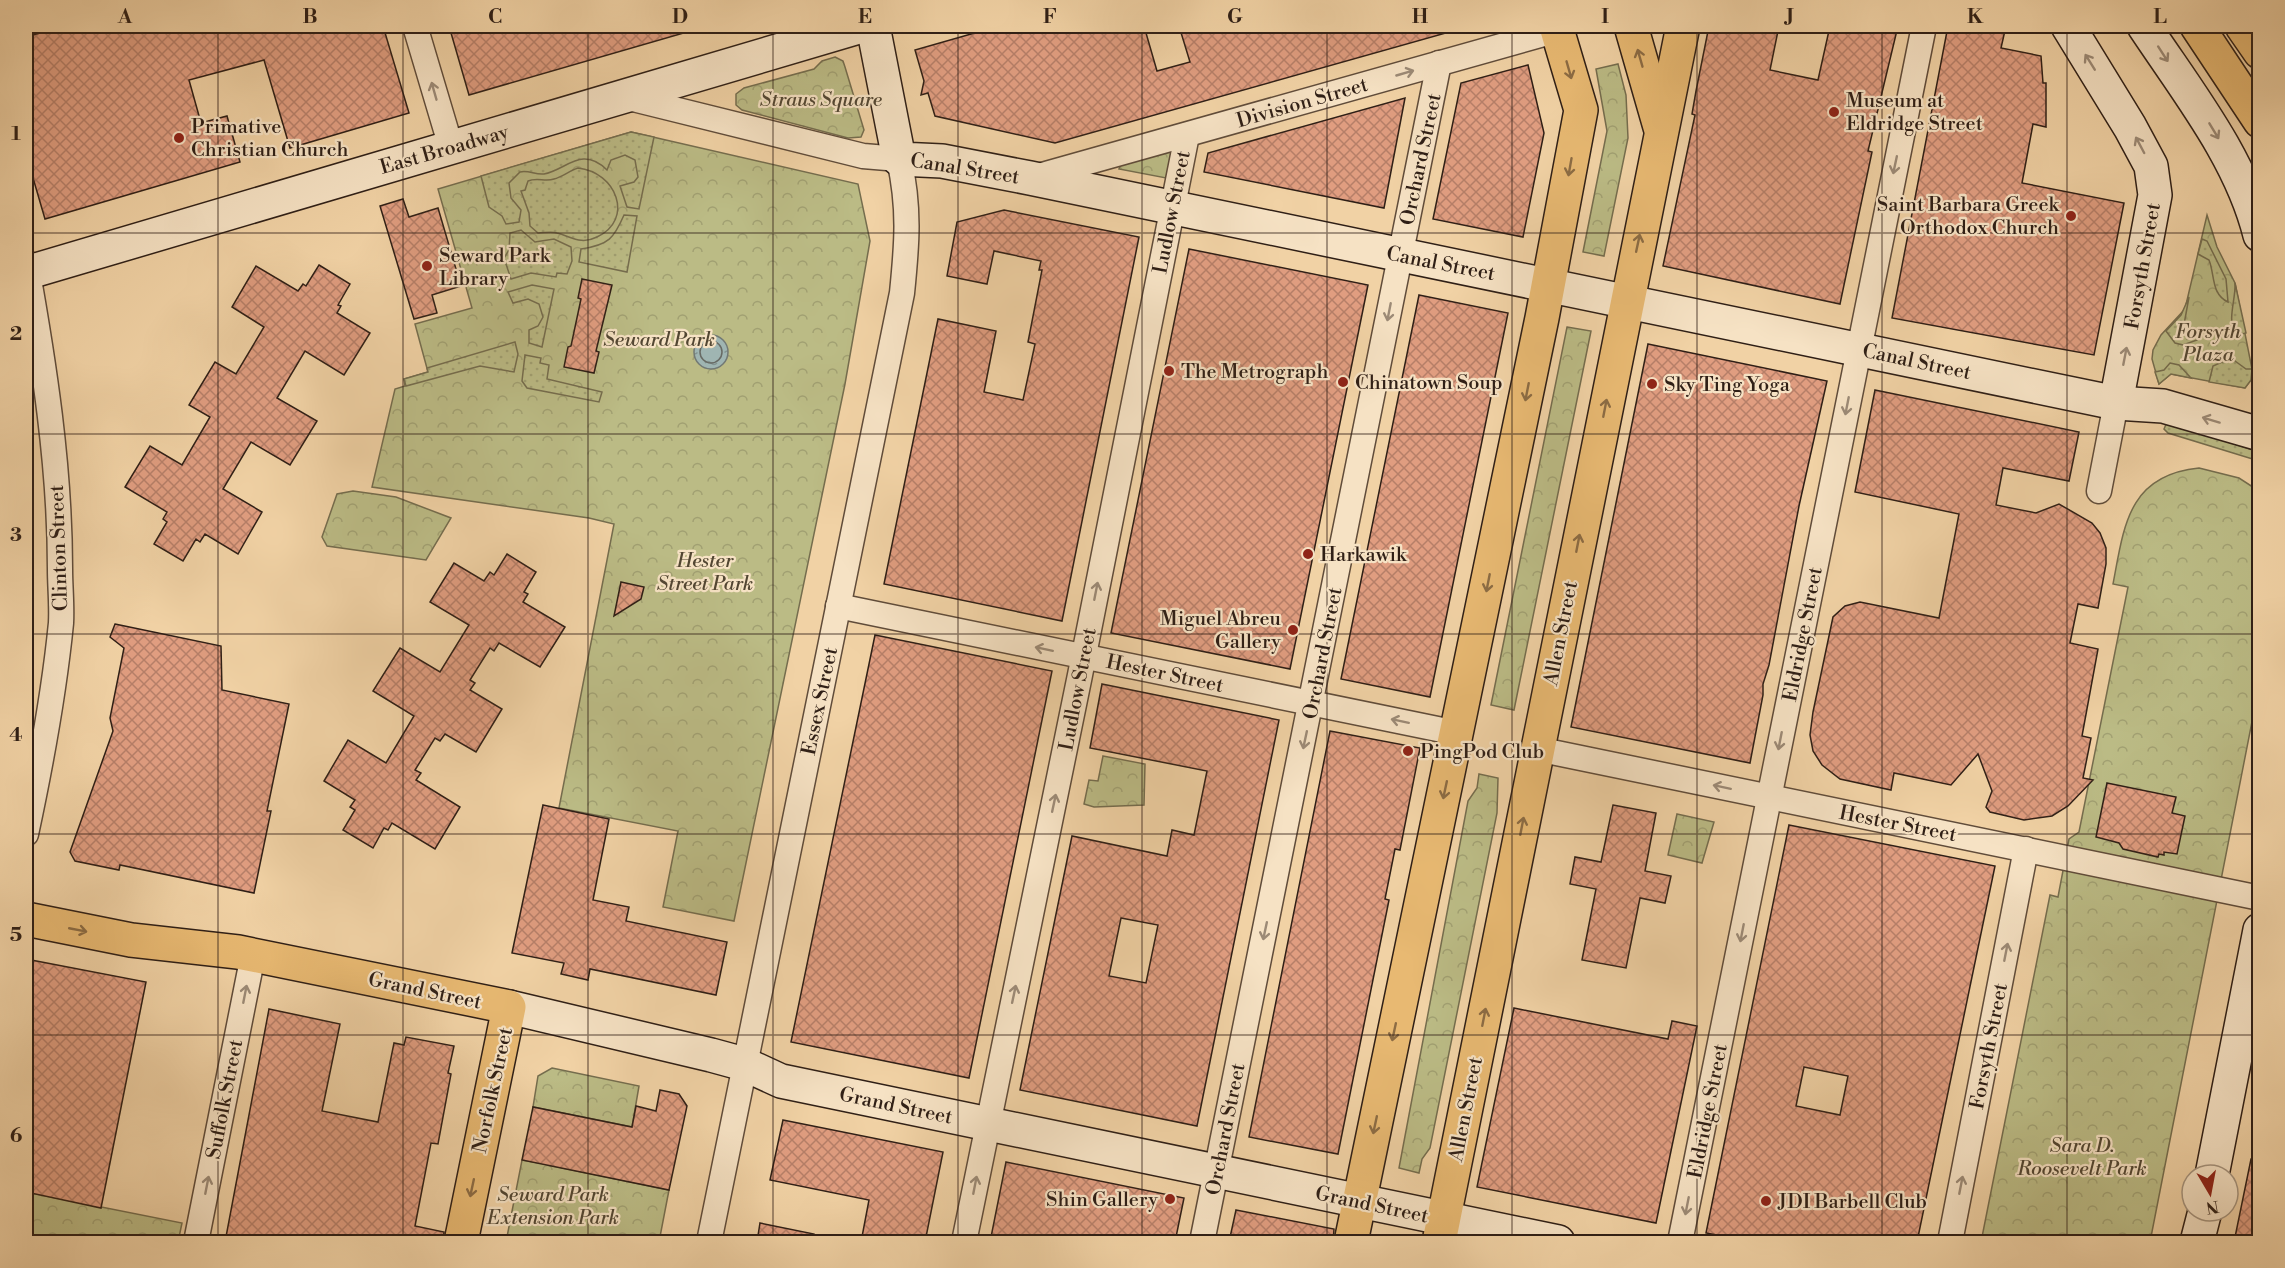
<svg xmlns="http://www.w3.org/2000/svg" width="2285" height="1268" viewBox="0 0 2285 1268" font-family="'Libre Bodoni',serif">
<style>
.park{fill:url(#park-crowns);stroke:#756d4e;stroke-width:1.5}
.garden{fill:url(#garden-dots);stroke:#756d4e;stroke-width:1.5}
.water{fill:url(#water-ripples);stroke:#727974;stroke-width:1.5}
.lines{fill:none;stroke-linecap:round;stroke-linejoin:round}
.shore{stroke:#676a64;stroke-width:1.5}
.building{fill:url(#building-cross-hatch);stroke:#2f1f16;stroke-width:1.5;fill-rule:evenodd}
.street-casing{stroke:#604c3a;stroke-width:27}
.secondary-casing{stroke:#2f1f16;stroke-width:36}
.primary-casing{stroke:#2f1f16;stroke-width:36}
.street{stroke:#f6e2c4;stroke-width:24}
.secondary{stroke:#f6e2c4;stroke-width:33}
.primary{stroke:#e8b972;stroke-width:33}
.oneway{stroke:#9c8a76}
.oneway2{stroke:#8c6c44}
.grid{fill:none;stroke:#2f1f16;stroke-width:1.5;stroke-opacity:0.55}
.poi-dot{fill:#8f2418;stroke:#f6e2c4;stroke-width:2}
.labels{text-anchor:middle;stroke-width:4.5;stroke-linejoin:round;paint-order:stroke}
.park-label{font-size:20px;font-style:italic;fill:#524632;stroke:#f6e2c4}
.poi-label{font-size:20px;fill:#2f1f16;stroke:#f6e2c4;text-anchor:start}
.street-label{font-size:20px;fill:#2f1f16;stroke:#f6e2c4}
.neatline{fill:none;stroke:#2f1f16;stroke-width:2}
.grid-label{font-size:20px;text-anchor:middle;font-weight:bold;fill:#2f1f16}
</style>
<defs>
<pattern id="park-crowns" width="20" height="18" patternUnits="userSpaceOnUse" patternTransform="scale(1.5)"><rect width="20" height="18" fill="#bbbb85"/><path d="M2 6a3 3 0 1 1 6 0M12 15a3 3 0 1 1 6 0" fill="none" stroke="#a1a072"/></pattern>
<pattern id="garden-dots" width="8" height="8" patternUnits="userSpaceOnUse" patternTransform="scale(1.5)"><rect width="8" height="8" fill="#bbbb85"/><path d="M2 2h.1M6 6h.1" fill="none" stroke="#a1a072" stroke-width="1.8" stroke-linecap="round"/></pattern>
<pattern id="water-ripples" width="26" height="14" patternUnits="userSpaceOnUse" patternTransform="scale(1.5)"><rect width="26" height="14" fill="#9fb5b2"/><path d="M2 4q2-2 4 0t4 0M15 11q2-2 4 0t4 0" fill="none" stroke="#829390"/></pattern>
<pattern id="building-cross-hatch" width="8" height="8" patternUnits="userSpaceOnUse" patternTransform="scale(1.5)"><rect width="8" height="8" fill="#e09d80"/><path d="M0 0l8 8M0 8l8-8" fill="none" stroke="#b67f68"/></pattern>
</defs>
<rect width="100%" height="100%" fill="#f1d2a5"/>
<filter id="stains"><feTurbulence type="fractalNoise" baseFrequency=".00333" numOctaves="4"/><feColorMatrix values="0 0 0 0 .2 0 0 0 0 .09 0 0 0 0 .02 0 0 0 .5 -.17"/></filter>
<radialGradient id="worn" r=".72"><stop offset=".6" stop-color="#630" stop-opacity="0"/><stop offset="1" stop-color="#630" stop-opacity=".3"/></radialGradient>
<g class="park">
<polygon points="835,57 843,61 845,67 864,130 861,137 848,138 742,110 736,105 736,94 744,88 814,69 822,61"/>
<polygon points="1618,64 1626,95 1628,138 1604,256 1583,252 1607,131 1596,69"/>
<polygon points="631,132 858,184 870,241 845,384 734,921 663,907 678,831 559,808 614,524 589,518 372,487 395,389 405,386 404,379 428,372 415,324 472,308 438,189"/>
<polygon points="1172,151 1166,178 1119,169 1121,164"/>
<polygon points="2207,215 2217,247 2235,283 2252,369 2251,380 2245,388 2171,374 2159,384 2152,359 2153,350 2161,335 2185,309"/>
<polygon points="1567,327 1591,331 1514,710 1491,705"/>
<path d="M2199 468 2239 478 2259 491V686L2150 1242H1981L2050 895 2058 897 2069 839 2079 832 2128 587 2113 584C2124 526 2128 475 2199 468Z"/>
<polygon points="353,491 396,497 451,518 426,560 327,546 322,537 337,494"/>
<polygon points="1103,756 1145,764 1144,805 1094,807 1084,804 1089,780 1098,781"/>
<polygon points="1479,774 1498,778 1497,813 1430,1148 1422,1159 1419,1173 1399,1168 1468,801 1477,788"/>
<polygon points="1677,814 1714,822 1702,863 1668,855"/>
<polygon points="552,1068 639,1086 632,1127 533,1107 538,1076"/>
<polygon points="540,1155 548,1165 669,1190 659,1242 506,1242 522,1160 538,1163"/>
<polygon points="26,1192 182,1223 178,1242 26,1242"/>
</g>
<g class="garden">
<path d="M631 132 654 137 639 209 627 207 620 186 634 182 638 177 635 160 625 155 611 160 607 170C582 145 566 170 544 174 535 175 529 170 520 172L509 183 511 198 521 210 519 222 506 224 502 216 489 207 481 176Z"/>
<path d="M578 168C616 172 635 219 597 237 581 245 572 237 557 233 551 231 544 233 538 233L530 226 529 213 521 191 525 190 528 181C537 177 545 182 554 179 562 177 569 171 578 168Z"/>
<path d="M624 215 637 216 627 272 579 262 581 249C609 245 614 238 624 215Z"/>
<polygon points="521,230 535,242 554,239 571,247 572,261 567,274 557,273 556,277 531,273 511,279 504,258 509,250 510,233"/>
<path d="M2202 239 2207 241 2226 279 2228 302C2211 294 2215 275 2209 260L2198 254Z"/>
<path d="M2235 283 2246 333 2238 335 2235 333C2227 319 2236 299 2235 283Z"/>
<polygon points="532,285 554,289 542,347 529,343 529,330 538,326 543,317 539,304 528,299 513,303 508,292"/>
<polygon points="2189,297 2183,330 2196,332 2197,340 2183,345 2175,343 2166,331 2181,315"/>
<polygon points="515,342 518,354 514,372 480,366 406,386 404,379 428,372 427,368"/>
<polygon points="525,355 541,358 540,363 549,365 547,379 602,392 599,402 527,388 522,381"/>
<polygon points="2231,358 2246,369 2252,369 2251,380 2245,388 2209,382 2213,366"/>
<polygon points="2170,363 2179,365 2191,378 2171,374 2159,384 2155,372 2164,370"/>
<polygon points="2167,422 2259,452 2259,461 2168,433 2164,429"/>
</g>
<circle class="water" cx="711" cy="352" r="17"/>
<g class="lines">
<circle class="shore" cx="711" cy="352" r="11"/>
</g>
<g class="building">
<polygon points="64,26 383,26 409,113 290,148 264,60 189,80 201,123 227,116 240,162 45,219 26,154 26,37"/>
<polygon points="449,26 693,26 694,30 469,95"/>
<polygon points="999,26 1144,26 1157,71 1190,62 1179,26 1453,26 1453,31 1055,143 935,116 928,93 921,95 924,81 915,50"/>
<polygon points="1709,26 1779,26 1770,70 1818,80 1830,26 1898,26 1868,151 1872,152 1840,304 1663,266 1695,115 1692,114 1696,91"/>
<polygon points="1948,26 2006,26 2001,48 2041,56 2043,83 2046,83 2046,127 2033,124 2022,183 2124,203 2094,355 1892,318"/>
<polygon points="1528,65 1544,133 1523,237 1433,219 1461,83"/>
<polygon points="1405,98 1384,208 1204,172 1208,153"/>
<polygon points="403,199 409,217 438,208 461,286 432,295 437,313 414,319 380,206"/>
<polygon points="1004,210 1139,237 1062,621 884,584 938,319 996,331 984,392 1023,400 1035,344 1028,342 1042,270 1039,270 1041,261 994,251 987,284 947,276 957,222"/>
<polygon points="1189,249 1368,285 1290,669 1111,633"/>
<polygon points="319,265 350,284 338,305 341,306 337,313 370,333 344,375 305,351 277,398 317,421 290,465 251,442 223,489 262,512 238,554 205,534 200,542 196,539 183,561 154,544 167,522 163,519 167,512 125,487 150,446 182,465 210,417 189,405 215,362 236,374 264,327 232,307 256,266 298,291 303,284 306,286"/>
<polygon points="582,279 612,285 596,351 599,352 594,373 564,367 568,347 571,346 581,299 578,298"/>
<polygon points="1419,295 1508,313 1430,697 1341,679"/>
<polygon points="1648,344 1827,381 1799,506 1769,665 1763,684 1763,695 1750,763 1571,727"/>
<polygon points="1875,390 2079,432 2069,481 2003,468 1996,505 2036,513 2059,504 2092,523 2100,533 2106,548 2106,564 2098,608 2078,604 2070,643 2098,649 2082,736 2091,738 2083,778 2093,780 2068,806 2052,816 2024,820 1990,812 1986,807 1992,791 1978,754 1951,785 1894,773 1891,790 1840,779 1822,765 1813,751 1810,735 1813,712 1833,617 1845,606 1860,602 1939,618 1959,514 1855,492"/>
<polygon points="507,554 536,572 524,592 528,594 523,602 565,627 540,667 499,643 494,651 490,648 470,680 475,683 470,690 502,709 476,752 445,734 440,741 435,738 415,770 421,773 416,780 460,807 435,849 392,823 388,830 384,828 373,848 343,830 355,810 350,807 355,800 324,781 348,740 386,763 414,716 373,691 400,648 440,672 469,625 430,602 454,563 484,581 490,572 494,575"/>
<polygon points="621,582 644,587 641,599 614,616"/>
<polygon points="115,624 221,646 222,690 289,704 267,811 271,811 254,893 120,865 119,870 75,861 70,852 113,731 110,718 124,648 110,637"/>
<polygon points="875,635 1052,671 969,1078 791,1042"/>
<path d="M1102 684 1279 720 1197 1126 1020 1090 1072 836 1167 856 1172 830 1194 835 1207 771 1090 748ZM1121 918 1158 925 1146 983 1109 976Z"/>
<polygon points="1330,731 1420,748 1400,850 1395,849 1385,899 1389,900 1338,1154 1249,1137"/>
<polygon points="2107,783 2176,797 2172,813 2185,816 2177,854 2164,852 2164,855 2159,854 2158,857 2123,849 2119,843 2096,837"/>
<polygon points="543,805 609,819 593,900 629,907 626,921 727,942 716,995 590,969 588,980 561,974 564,963 512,953"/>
<polygon points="1613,805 1656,813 1645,871 1671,876 1665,903 1640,898 1626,968 1582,960 1596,889 1570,884 1575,857 1601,862"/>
<path d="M1789 825 1995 866 1917 1242H1754L1706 1233ZM1804 1067 1848 1076 1840 1115 1796 1106Z"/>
<polygon points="26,959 146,982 101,1208 26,1192"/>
<polygon points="1514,1008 1668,1039 1672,1021 1697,1026 1656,1223 1477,1187"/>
<polygon points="269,1009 340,1024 322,1111 378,1122 394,1043 404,1045 406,1037 454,1046 448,1073 451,1074 438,1144 431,1143 415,1226 444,1232 443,1242 225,1242"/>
<polygon points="660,1090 679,1094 687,1106 669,1190 522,1160 533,1107 632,1127 636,1106 656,1111"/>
<polygon points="783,1120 943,1152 925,1242 861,1242 869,1200 770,1180"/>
<polygon points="2251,1159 2259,1160 2259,1242 2234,1242"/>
<polygon points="1006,1162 1184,1198 1175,1242 1106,1242 1071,1236 1070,1242 990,1242"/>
<polygon points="1236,1210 1334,1229 1333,1242 1229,1242"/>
<polygon points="760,1223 814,1234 813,1242 757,1242"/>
</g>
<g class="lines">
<defs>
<g id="street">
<polyline points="415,26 451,147"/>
<path d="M625 97 863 156 899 159C910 208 907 244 902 293L709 1242"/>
<polyline points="1035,177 1558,30"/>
<path d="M26 262C44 363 60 466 60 569 60 587 62 605 61 623 54 694 41 764 26 834"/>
<polyline points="2099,491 2116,403"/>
<polyline points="838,606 1457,733"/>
<polyline points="1537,749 2260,898"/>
<polyline points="196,1242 253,955"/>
<polyline points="964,1242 1080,675 1187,135"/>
<polyline points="1202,1242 1439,63"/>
<polyline points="1680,1242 1924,26"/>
<polyline points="1950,1242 2026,849"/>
</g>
<g id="secondary">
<polyline points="873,26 899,159 942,161 1030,178 2116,403 2163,406 2260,434"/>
<polyline points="2068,26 2130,127 2151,166 2155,195 2116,403"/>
<path d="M2144 26C2187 91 2241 158 2260 235"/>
<polyline points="26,273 862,26"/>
<polyline points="509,1007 711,1055 744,1064 781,1081 1558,1242"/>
<polyline points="2212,1175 2260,930"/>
<polyline points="2197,1242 2205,1211"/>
</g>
<g id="primary">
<polyline points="1631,26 1660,127"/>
<polyline points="2197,26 2260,121"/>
<polyline points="2242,26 2260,52"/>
<polyline points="26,919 131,940 238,952 509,1007 461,1242"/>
<polyline points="1351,1242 1542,318 1581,110 1556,26"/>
<polyline points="1439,1242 1683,26"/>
</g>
</defs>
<use href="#street" class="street-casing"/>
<use href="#secondary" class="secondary-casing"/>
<use href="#primary" class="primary-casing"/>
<use href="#street" class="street"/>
<use href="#secondary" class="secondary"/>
<use href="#primary" class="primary"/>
</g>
<defs><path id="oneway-shaft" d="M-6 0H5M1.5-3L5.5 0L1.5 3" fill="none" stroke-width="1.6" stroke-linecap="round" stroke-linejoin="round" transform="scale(1.5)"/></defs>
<g class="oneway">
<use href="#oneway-shaft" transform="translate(2163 54) rotate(57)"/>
<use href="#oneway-shaft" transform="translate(2090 62) rotate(-122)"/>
<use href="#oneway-shaft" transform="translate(1405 73) rotate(-16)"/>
<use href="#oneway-shaft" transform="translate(434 91) rotate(-106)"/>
<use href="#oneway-shaft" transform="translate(2214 131) rotate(59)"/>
<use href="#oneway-shaft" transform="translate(2140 145) rotate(-118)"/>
<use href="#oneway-shaft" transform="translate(1895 165) rotate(102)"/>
<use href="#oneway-shaft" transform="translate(1389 312) rotate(101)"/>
<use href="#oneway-shaft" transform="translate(2125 356) rotate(-79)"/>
<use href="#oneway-shaft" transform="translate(1847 406) rotate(101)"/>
<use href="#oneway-shaft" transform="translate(2211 420) rotate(-163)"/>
<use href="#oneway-shaft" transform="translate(1096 591) rotate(-79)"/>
<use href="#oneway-shaft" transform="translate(1044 649) rotate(-168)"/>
<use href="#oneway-shaft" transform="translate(1400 721) rotate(-168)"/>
<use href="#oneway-shaft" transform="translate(1305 740) rotate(102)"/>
<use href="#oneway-shaft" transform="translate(1780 741) rotate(101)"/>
<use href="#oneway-shaft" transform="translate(1722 787) rotate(-168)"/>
<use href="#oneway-shaft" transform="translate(1054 803) rotate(-78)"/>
<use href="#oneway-shaft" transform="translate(1265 931) rotate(102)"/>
<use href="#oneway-shaft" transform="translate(1742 933) rotate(101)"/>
<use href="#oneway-shaft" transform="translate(2006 952) rotate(-79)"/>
<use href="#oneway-shaft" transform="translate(245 994) rotate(-79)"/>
<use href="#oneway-shaft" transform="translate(1014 994) rotate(-78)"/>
<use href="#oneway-shaft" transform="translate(207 1185) rotate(-79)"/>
<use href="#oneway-shaft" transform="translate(975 1185) rotate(-79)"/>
<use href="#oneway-shaft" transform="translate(1961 1185) rotate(-79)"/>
<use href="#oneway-shaft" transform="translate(1687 1206) rotate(101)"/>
</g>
<g class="oneway2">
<use href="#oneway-shaft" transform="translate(1640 58) rotate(-106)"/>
<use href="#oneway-shaft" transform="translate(1569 70) rotate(74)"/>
<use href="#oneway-shaft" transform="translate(1570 167) rotate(100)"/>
<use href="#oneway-shaft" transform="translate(1638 243) rotate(-78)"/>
<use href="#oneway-shaft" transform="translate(1527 392) rotate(101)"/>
<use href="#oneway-shaft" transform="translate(1605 408) rotate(-79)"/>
<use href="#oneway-shaft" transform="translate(1578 543) rotate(-79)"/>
<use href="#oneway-shaft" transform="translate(1488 583) rotate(101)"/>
<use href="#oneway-shaft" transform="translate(1445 790) rotate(102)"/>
<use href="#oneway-shaft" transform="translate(1522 826) rotate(-79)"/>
<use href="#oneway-shaft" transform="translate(78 930) rotate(11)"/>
<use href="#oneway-shaft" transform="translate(1484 1017) rotate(-79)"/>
<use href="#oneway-shaft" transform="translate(1394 1032) rotate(102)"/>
<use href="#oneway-shaft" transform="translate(1375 1125) rotate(102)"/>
<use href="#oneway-shaft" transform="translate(472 1188) rotate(102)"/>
</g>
<path class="grid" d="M218 26V1242M403 26V1242M588 26V1242M773 26V1242M958 26V1242M1142 26V1242M1327 26V1242M1512 26V1242M1697 26V1242M1882 26V1242M2067 26V1242M26 233H2260M26 434H2260M26 634H2260M26 834H2260M26 1035H2260"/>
<g class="poi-dot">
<circle cx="1834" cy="112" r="6"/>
<circle cx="179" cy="138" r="6"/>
<circle cx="2071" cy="216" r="6"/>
<circle cx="427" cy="266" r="6"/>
<circle cx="1169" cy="371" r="6"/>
<circle cx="1343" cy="382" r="6"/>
<circle cx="1652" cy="384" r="6"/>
<circle cx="1308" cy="554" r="6"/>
<circle cx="1293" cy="630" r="6"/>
<circle cx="1408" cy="751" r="6"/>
<circle cx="1170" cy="1199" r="6"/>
<circle cx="1766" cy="1201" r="6"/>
</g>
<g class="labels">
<g class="park-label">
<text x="821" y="106">Straus Square</text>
<text x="2208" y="338">Forsyth<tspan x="2208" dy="23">Plaza</tspan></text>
<text x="659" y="346">Seward Park</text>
<text x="705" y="567">Hester<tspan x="705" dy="23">Street Park</tspan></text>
<text x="2082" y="1152">Sara D.<tspan x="2082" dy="23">Roosevelt Park</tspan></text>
<text x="553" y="1201">Seward Park<tspan x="553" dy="23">Extension Park</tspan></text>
</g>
<g class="poi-label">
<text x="1846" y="107">Museum at<tspan x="1846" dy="23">Eldridge Street</tspan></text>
<text x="191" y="133">Primative<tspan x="191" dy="23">Christian Church</tspan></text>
<text x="2059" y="211" text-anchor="end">Saint Barbara Greek<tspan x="2059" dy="23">Orthodox Church</tspan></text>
<text x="439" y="262">Seward Park<tspan x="439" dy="23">Library</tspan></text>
<text x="1181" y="378">The Metrograph</text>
<text x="1355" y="389">Chinatown Soup</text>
<text x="1664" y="391">Sky Ting Yoga</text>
<text x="1320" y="561">Harkawik</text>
<text x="1281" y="625" text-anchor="end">Miguel Abreu<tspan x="1281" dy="23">Gallery</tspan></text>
<text x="1420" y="758">PingPod Club</text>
<text x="1158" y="1206" text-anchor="end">Shin Gallery</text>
<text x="1778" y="1208">JDI Barbell Club</text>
</g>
<g class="street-label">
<text transform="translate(1302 102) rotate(-16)" y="7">Division Street</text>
<text transform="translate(444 149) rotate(-16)" y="7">East Broadway</text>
<text transform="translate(1420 159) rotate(-78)" y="7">Orchard Street</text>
<text transform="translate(965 168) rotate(9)" y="7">Canal Street</text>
<text transform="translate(1171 212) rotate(-79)" y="7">Ludlow Street</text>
<text transform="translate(1441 263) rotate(11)" y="7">Canal Street</text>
<text transform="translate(2142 266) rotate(-80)" y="7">Forsyth Street</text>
<text transform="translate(1917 361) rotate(12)" y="7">Canal Street</text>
<text transform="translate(58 548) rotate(-92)" y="7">Clinton Street</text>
<text transform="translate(1560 633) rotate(-79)" y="7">Allen Street</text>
<text transform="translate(1802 634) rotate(-79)" y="7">Eldridge Street</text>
<text transform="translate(1322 653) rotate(-79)" y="7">Orchard Street</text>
<text transform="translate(1165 673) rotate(12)" y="7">Hester Street</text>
<text transform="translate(1077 689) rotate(-79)" y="7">Ludlow Street</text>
<text transform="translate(819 701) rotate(-78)" y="7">Essex Street</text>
<text transform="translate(1898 823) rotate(11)" y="7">Hester Street</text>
<text transform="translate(425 990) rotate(12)" y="7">Grand Street</text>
<text transform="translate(1988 1046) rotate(-79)" y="7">Forsyth Street</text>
<text transform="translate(492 1090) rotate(-78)" y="7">Norfolk Street</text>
<text transform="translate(224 1099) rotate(-79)" y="7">Suffolk Street</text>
<text transform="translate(896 1105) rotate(12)" y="7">Grand Street</text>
<text transform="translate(1465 1109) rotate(-79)" y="7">Allen Street</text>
<text transform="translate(1707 1111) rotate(-79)" y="7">Eldridge Street</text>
<text transform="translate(1225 1129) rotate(-79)" y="7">Orchard Street</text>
<text transform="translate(1372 1204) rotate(12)" y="7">Grand Street</text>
</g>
</g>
<rect width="2285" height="1268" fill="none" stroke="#f1d2a5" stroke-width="66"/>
<g transform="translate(2210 1193) rotate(170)"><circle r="28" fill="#f6e2c4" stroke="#a6947e" stroke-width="1.5"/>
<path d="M0-4.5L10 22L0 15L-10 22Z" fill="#8f2418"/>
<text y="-9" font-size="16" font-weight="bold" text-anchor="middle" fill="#2f1f16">N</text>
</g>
<rect x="33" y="33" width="2219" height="1202" class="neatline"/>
<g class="grid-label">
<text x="125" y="23">A</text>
<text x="310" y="23">B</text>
<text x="495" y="23">C</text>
<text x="680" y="23">D</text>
<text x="865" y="23">E</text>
<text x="1050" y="23">F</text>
<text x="1235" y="23">G</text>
<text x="1420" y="23">H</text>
<text x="1605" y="23">I</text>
<text x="1790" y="23">J</text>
<text x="1975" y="23">K</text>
<text x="2160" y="23">L</text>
<text x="16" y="140">1</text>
<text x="16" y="340">2</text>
<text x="16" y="541">3</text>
<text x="16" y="741">4</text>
<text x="16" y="941">5</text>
<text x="16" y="1142">6</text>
</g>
<rect width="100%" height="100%" filter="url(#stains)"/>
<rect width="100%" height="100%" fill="url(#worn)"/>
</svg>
